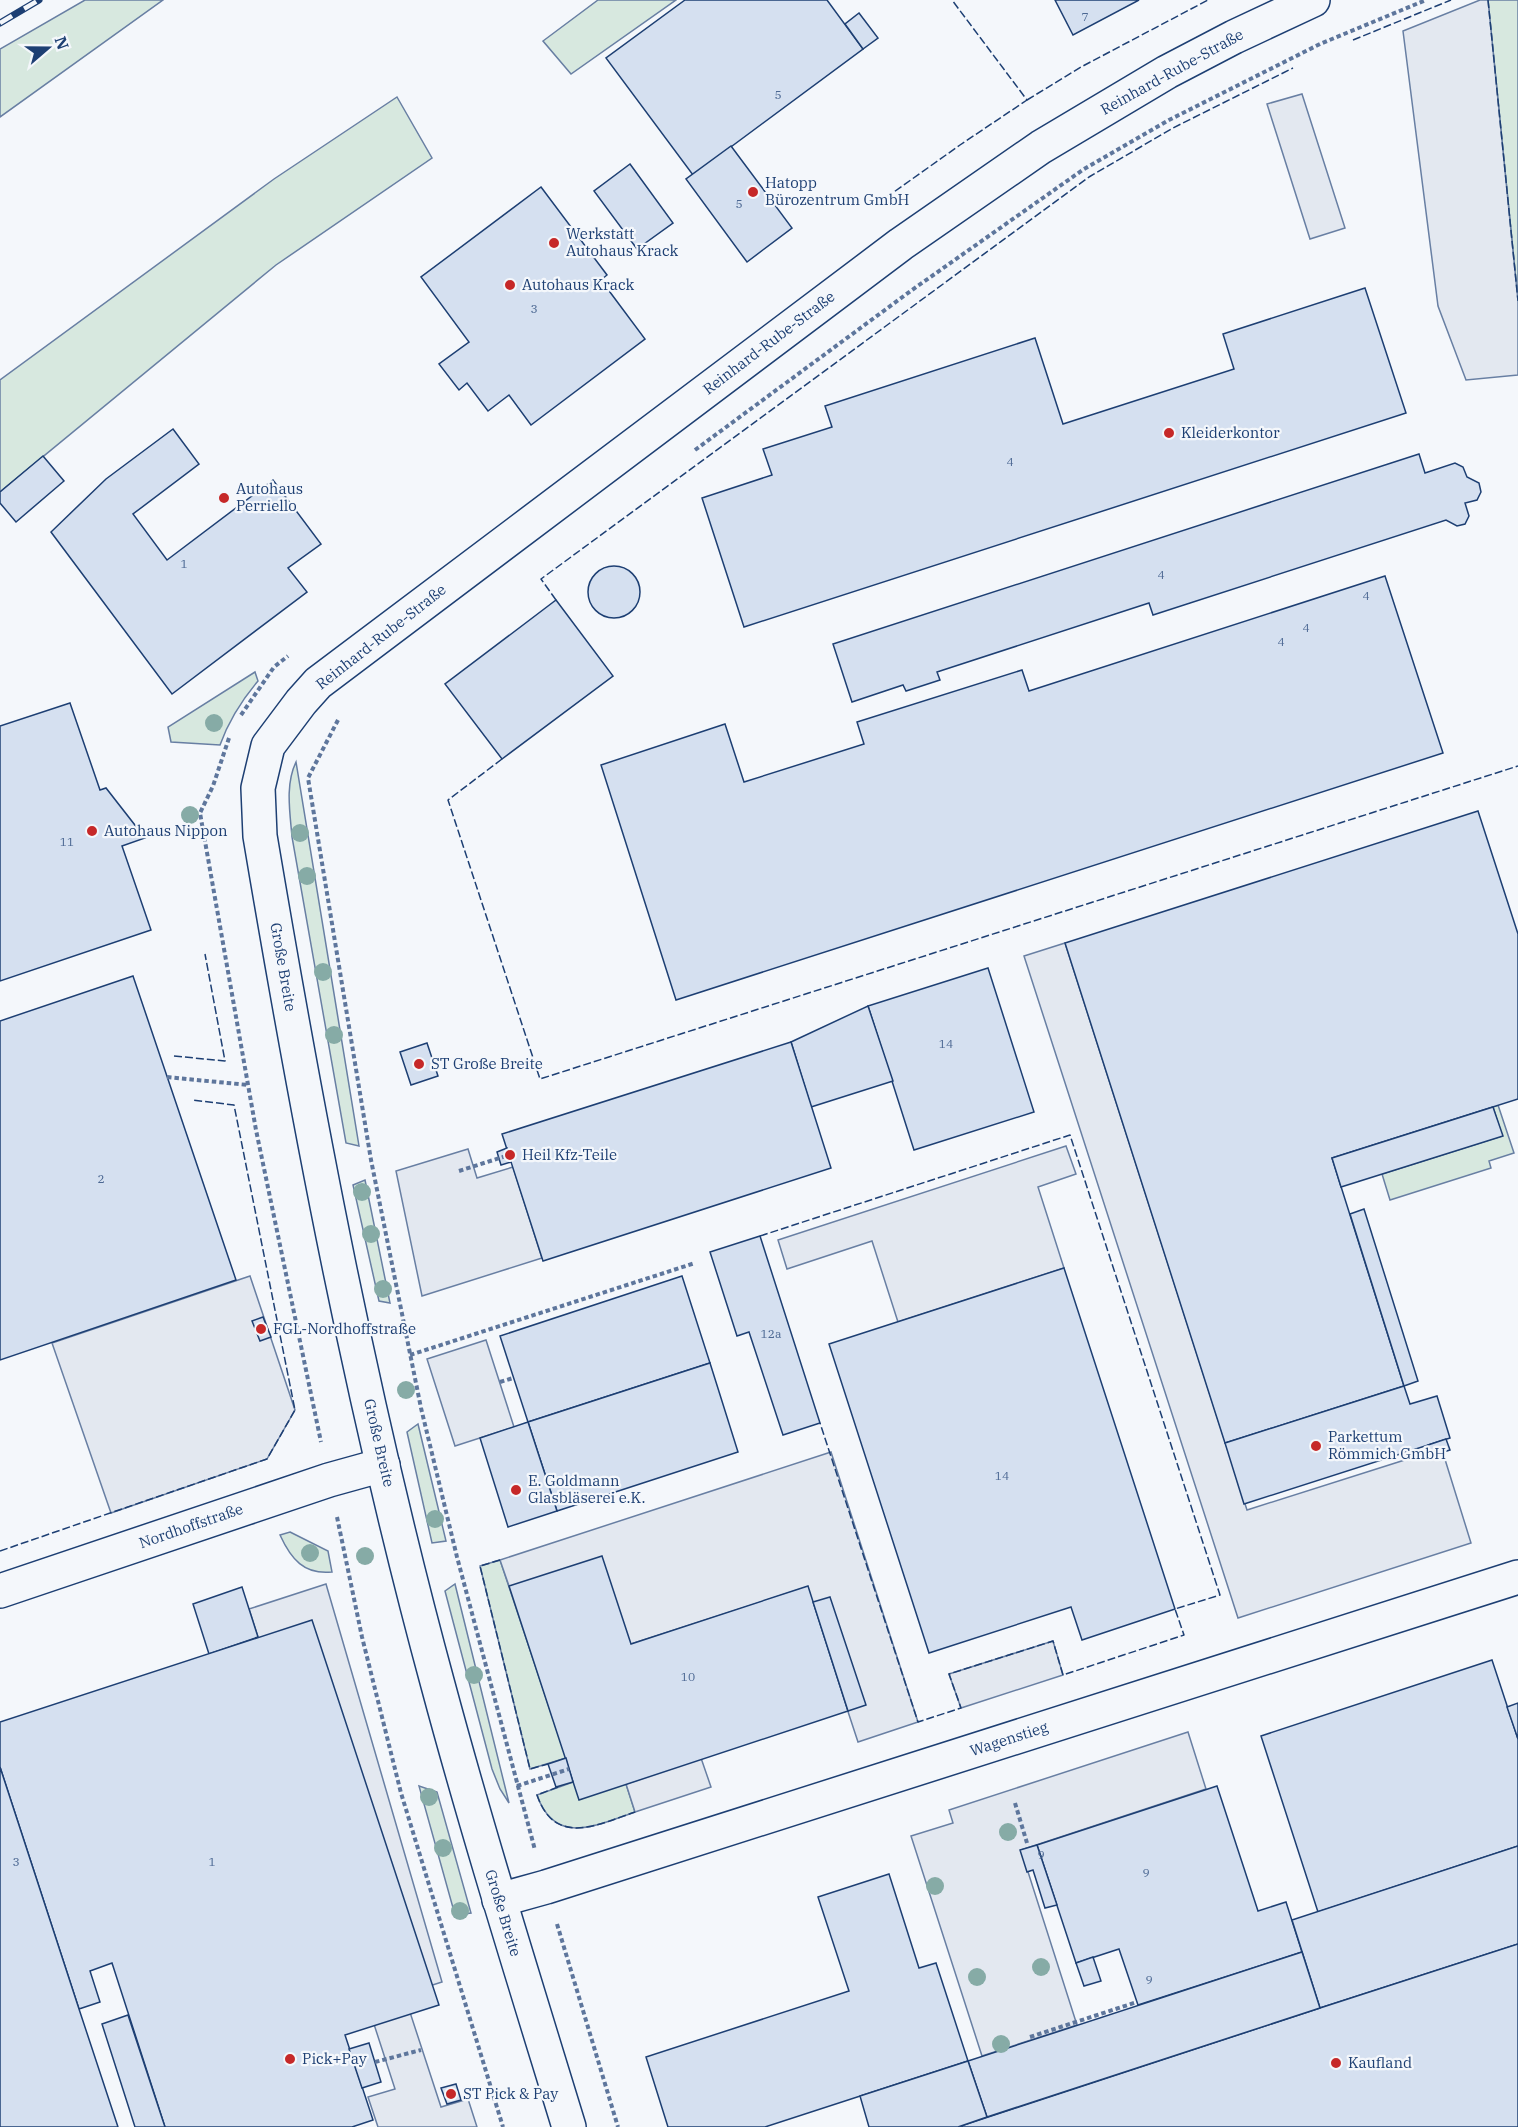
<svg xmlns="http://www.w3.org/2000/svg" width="1518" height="2127" viewBox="0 0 1518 2127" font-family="'IBM Plex Serif',serif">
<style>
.green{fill:#d7e8df;stroke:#687fa3;stroke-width:1.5}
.parking{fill:#e3e8f0;stroke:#687fa3;stroke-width:1.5}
.building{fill:#d5e0f0;stroke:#1d3f73;stroke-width:1.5}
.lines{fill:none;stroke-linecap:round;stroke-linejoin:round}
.minor-casing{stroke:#1d3f73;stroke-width:36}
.path{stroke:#5e769c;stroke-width:4;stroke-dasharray:4.5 3;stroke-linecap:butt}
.minor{stroke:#f4f7fb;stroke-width:33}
.rail-casing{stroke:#1d3f73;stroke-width:7}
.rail{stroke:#f4f7fb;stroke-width:4.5;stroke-dasharray:14;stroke-linecap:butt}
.fence{stroke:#1d3f73;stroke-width:1.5;stroke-dasharray:8 3;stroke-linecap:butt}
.tree{fill:#86aba6}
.poi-dot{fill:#c62828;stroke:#f4f7fb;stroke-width:2}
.labels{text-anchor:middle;stroke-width:4.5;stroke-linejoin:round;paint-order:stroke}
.number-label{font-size:12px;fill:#4b6792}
.street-label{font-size:15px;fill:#1d3f73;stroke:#f4f7fb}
.poi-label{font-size:15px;fill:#1d3f73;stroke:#f4f7fb;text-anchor:start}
</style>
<rect width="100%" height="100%" fill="#f4f7fb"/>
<g class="green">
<polygon points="85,0 163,0 0,117 0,49"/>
<polygon points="598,0 676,0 571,74 543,41"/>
<polygon points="1488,0 1518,0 1518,301"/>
<polygon points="397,97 432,158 276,265 0,492 0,380 274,179"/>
<path d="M255 672 258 681C241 701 229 720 220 745L171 742 168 727Z"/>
<path d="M296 762 359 1146 346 1143 292 837C290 812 285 785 296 762Z"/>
<polygon points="1498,1105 1514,1153 1489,1161 1491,1168 1390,1200 1382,1174 1502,1136 1493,1107"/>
<polygon points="365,1180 390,1303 379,1301 353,1185"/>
<polygon points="418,1424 446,1541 432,1543 407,1432"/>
<path d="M290 1532 328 1551 332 1572C304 1575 291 1559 280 1535Z"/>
<polygon points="500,1560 566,1758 530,1769 480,1566"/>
<polygon points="455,1584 509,1803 500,1789 492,1769 445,1591"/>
<path d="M573 1782 626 1784 635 1812C597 1825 555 1847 537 1795Z"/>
<polygon points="419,1786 437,1792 471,1913 455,1915"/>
</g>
<g class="parking">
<polygon points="1480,0 1488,0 1518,301 1518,375 1466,380 1438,306 1403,31"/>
<polygon points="1302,94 1345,228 1310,239 1267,104"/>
<polygon points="1065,943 1247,1510 1430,1452 1432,1456 1443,1453 1471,1543 1238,1618 1024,956"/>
<polygon points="1066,1146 1076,1174 1038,1187 1064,1268 898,1322 872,1241 787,1269 778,1240"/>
<polygon points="468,1149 477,1178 513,1167 542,1258 422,1296 396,1171"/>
<polygon points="250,1276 295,1410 267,1459 111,1513 52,1343"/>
<polygon points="486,1340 514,1427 455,1446 427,1359"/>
<polygon points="831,1452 918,1722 858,1742 807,1587 631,1644 509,1586 500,1560"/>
<polygon points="326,1584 442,1982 404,1994 441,2107 468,2099 477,2127 378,2127 368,2097 395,2089 371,2015 301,1838 238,1644 258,1637 249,1609"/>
<polygon points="1053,1641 1063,1675 961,1708 949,1674"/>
<polygon points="1188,1732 1206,1789 1021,1850 1077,2025 982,2056 911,1836 953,1823 949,1810"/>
<polygon points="701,1758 711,1787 635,1812 626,1784"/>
</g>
<g class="building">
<polygon points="685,0 827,0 863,49 693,175 606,58"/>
<polygon points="1055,0 1139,0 1073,35"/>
<polygon points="859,13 878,38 863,49 845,24"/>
<polygon points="731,146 792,228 747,262 686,179"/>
<polygon points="630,164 673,223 637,249 594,191"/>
<polygon points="541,187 607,275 601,280 645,339 531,425 509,395 488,411 467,383 459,390 439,364 469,342 421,277"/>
<polygon points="1365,288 1406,413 744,627 702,498 772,475 763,449 832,427 825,406 1035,338 1063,424 1234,369 1223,334"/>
<polygon points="173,429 199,464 133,514 167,560 273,480 321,544 288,568 307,592 172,694 51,532 106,479"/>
<polygon points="1419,454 1425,473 1455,463 1463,467 1467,477 1479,483 1481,492 1477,500 1465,503 1469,516 1465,524 1457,526 1446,520 1153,615 1149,603 937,672 940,680 906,691 903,685 852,702 833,644"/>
<polygon points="43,456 64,481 16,522 0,503 0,492"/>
<circle cx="614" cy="592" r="26"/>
<polygon points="1385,576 1443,753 676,1000 601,765 725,724 744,782 864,744 857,722 1022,670 1029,691"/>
<polygon points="556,600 613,676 502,759 445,684"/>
<polygon points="70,703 100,790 106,788 145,838 122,846 151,930 0,981 0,726"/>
<polygon points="1478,811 1518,934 1518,1099 1332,1158 1404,1386 1225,1443 1065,943"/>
<polygon points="988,968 1034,1112 914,1150 868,1006"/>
<polygon points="133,976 236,1280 0,1360 0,1021"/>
<polygon points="868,1006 893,1081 811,1107 791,1042"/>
<polygon points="791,1042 831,1168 543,1261 502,1134"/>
<polygon points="427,1043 438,1076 411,1085 400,1052"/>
<polygon points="1493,1107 1503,1136 1341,1187 1332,1158"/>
<polygon points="507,1148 511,1162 501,1165 497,1152"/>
<polygon points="1364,1209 1418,1381 1404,1386 1350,1214"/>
<polygon points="760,1236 820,1423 783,1435 749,1332 737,1336 710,1252"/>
<polygon points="1064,1268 1175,1609 1082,1640 1071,1607 929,1653 829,1344"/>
<polygon points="682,1276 710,1363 528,1422 500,1336"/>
<polygon points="263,1317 271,1337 260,1341 252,1321"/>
<polygon points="710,1363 738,1452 557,1511 528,1422"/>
<polygon points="1404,1386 1410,1404 1437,1396 1450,1438 1244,1504 1225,1443"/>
<polygon points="528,1422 557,1511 508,1527 480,1438"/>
<polygon points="1446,1439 1450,1450 1431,1456 1428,1445"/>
<polygon points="602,1556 631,1644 808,1586 848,1711 579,1800 509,1586"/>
<polygon points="242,1587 258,1637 209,1654 193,1604"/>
<polygon points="830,1597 866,1705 848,1711 813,1602"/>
<polygon points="312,1620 439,2005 345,2035 373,2120 352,2127 165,2127 112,1963 90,1971 100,2002 79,2009 0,1767 0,1722"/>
<polygon points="1492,1660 1518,1739 1518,1846 1318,1912 1261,1736"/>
<polygon points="1518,1703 1518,1739 1507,1707"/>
<polygon points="566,1758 573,1782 556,1787 548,1764"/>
<polygon points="0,1767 79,2009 118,2127 0,2127"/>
<polygon points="1217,1786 1258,1911 1286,1902 1302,1952 1138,2005 1119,1949 1076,1963 1037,1845"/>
<polygon points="1037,1845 1057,1905 1045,1908 1033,1870 1027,1872 1020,1850"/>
<polygon points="1518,1846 1518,1944 1320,2008 1292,1920"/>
<polygon points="889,1874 919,1968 936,1963 968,2061 765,2127 668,2127 646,2057 849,1991 818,1897"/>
<polygon points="1518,1944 1518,2127 958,2127 1320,2008"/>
<polygon points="1302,1952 1320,2008 987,2117 968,2061"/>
<polygon points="1093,1957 1101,1981 1084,1986 1076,1963"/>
<polygon points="128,2015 165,2127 135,2127 102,2024"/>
<polygon points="369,2043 381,2082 362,2088 349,2049"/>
<polygon points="968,2061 987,2117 958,2127 869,2127 860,2096"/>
<polygon points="456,2084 461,2100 447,2104 441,2088"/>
</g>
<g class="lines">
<defs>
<g id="minor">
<polyline points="0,1591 329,1480 383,1465"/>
<polyline points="499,1900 546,1887 1518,1577"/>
<path d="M569 2127C524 1980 478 1834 438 1685 362 1406 308 1121 260 836L258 788 268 746 301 702 318 683 901 244 1041 147 1167 72 1234 37 1313 0"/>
</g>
</defs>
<use href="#minor" class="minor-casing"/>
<g class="path">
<polyline points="695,450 912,290 1084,169 1169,120 1320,44 1426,0"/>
<polyline points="241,715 274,667 288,656"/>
<polyline points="338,720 308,778 371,1160 421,1408 457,1557 535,1850"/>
<polyline points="229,738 213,786 200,813 256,1130 321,1442"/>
<polyline points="167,1077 248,1085"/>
<polyline points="459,1171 509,1155"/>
<polyline points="410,1355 695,1263"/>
<polyline points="500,1382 513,1378"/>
<polyline points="337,1517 362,1637 401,1793 503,2127"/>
<polyline points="517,1786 569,1769"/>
<polyline points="1015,1803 1027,1843"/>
<polyline points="557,1924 618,2127"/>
<polyline points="1030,2037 1137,2002"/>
<polyline points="375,2062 421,2050"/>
</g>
<use href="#minor" class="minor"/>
<defs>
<polyline id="rail" points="0,23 39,0"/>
</defs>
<use href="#rail" class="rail-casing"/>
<use href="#rail" class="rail"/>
<g class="fence">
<polyline points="1488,0 1518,301"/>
<polyline points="1353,40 1451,0"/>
<polyline points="1027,100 1081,67 1208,0"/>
<polyline points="877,204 960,145 1027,100 952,0"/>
<polyline points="556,600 541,579 1089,177 1173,128 1293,68"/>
<polyline points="502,759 448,800 540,1079 1518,766"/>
<polyline points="174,1056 225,1061 205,954"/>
<polyline points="760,1236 1070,1135 1220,1595 1175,1609 1184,1635 1063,1675 1053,1641 949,1674 961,1708 918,1722 820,1423"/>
<polyline points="0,1551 267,1459 295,1410 234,1105 192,1100"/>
<polyline points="500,1560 480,1566 530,1769 548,1764"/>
<path d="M558 1787 537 1795C555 1847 597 1825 635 1812"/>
</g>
</g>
<g class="tree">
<circle cx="214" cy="723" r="9"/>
<circle cx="190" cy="815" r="9"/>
<circle cx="300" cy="833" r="9"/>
<circle cx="307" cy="876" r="9"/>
<circle cx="323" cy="972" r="9"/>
<circle cx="334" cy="1035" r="9"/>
<circle cx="362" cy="1192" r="9"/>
<circle cx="371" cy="1234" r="9"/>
<circle cx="383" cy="1289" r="9"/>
<circle cx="406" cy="1390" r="9"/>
<circle cx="435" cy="1519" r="9"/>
<circle cx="310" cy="1553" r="9"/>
<circle cx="365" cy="1556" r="9"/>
<circle cx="474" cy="1675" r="9"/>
<circle cx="429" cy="1797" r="9"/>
<circle cx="1008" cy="1832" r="9"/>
<circle cx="443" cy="1848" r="9"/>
<circle cx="935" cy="1886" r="9"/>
<circle cx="460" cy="1911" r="9"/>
<circle cx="1041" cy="1967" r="9"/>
<circle cx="977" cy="1977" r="9"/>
<circle cx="1001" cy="2044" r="9"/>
</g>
<g class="poi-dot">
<circle cx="753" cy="192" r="6"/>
<circle cx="554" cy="243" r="6"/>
<circle cx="510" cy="285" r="6"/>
<circle cx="1169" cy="433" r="6"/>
<circle cx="224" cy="498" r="6"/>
<circle cx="92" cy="831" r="6"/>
<circle cx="419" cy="1064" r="6"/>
<circle cx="510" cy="1155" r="6"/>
<circle cx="261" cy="1329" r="6"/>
<circle cx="1316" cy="1446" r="6"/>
<circle cx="516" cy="1490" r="6"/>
<circle cx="290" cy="2059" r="6"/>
<circle cx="1336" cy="2063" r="6"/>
<circle cx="451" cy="2094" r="6"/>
</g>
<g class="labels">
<g class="number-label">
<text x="1085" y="21">7</text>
<text x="778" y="99">5</text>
<text x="739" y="208">5</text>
<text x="534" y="313">3</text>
<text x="1010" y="466">4</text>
<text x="184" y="568">1</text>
<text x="1161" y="579">4</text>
<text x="1366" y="600">4</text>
<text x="1306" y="632">4</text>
<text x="1281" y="646">4</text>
<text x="67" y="846">11</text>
<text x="946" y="1048">14</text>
<text x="101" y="1183">2</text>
<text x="771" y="1338">12a</text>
<text x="1002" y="1480">14</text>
<text x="688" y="1681">10</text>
<text x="1041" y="1859">9</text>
<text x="16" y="1866">3</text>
<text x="212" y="1866">1</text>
<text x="1146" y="1877">9</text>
<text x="1149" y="1984">9</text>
</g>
<g class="street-label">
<text transform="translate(1172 72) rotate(-29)" y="5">Reinhard-Rube-Straße</text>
<text transform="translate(769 343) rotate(-37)" y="5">Reinhard-Rube-Straße</text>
<text transform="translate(381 637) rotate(-38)" y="5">Reinhard-Rube-Straße</text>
<text transform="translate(283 967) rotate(80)" y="5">Große Breite</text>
<text transform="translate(379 1443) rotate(77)" y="5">Große Breite</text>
<text transform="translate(191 1526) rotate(-19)" y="5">Nordhoffstraße</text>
<text transform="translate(1009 1739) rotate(-18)" y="5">Wagenstieg</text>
<text transform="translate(503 1913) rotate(73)" y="5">Große Breite</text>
</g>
<g class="poi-label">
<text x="765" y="188">Hatopp<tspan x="765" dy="17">Bürozentrum GmbH</tspan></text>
<text x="566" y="239">Werkstatt<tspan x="566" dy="17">Autohaus Krack</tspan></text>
<text x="522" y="290">Autohaus Krack</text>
<text x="1181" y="438">Kleiderkontor</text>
<text x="236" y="494">Autohaus<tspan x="236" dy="17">Perriello</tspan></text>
<text x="104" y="836">Autohaus Nippon</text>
<text x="431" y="1069">ST Große Breite</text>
<text x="522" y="1160">Heil Kfz-Teile</text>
<text x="273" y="1334">FGL-Nordhoffstraße</text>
<text x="1328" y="1442">Parkettum<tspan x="1328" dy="17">Römmich GmbH</tspan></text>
<text x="528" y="1486">E. Goldmann<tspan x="528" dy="17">Glasbläserei e.K.</tspan></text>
<text x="302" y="2064">Pick+Pay</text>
<text x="1348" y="2068">Kaufland</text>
<text x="463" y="2099">ST Pick &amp; Pay</text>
</g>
</g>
<g transform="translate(48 48) rotate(70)" stroke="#f4f7fb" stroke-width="4.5" paint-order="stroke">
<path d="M0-4.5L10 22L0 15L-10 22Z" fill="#1d3f73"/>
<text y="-9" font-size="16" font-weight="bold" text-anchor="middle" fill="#1d3f73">N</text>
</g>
</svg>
